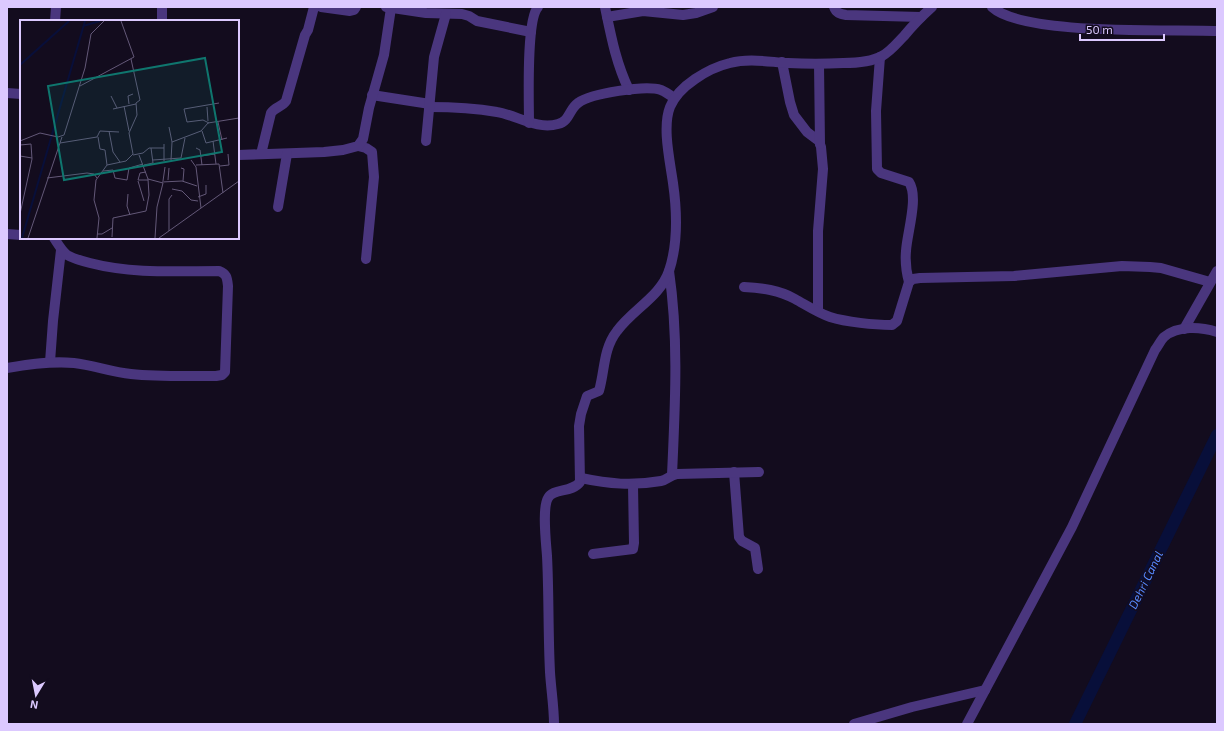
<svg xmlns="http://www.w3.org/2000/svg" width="1224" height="731" viewBox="0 0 1224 731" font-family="'Exo 2',sans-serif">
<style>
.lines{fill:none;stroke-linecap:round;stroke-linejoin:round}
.canal{stroke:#080f3a;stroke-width:12}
.minor{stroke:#4a367e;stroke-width:10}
.labels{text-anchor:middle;stroke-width:3;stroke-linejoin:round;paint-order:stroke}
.water-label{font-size:12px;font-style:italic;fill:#5789ff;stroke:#130c1e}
.inset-river{fill:none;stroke:#080f3a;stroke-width:2}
.inset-road{fill:none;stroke:#635878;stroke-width:1}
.view{fill:#0f766e;fill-opacity:0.15;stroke:#0f766e;stroke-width:2}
.inset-edge{fill:none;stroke:#dcc9ff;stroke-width:2}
</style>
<rect width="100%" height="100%" fill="#130c1e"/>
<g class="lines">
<polyline class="canal" points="1075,724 1217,435"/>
<g class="minor">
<polyline points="162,7 162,21"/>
<polyline points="321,7 350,11 354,10 356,7"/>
<polyline points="386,7 426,13 462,14 469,16 477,21 531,32"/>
<path d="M605 7C611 36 616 63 629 90"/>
<path d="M834 7C836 13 840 14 846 15L921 17"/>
<path d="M992 7C1023 36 1171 29 1217 31"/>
<polyline points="607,17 643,11 683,15 696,13 713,7"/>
<polyline points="55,21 56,7"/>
<path d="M880 57 876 111 877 169 881 173 909 182C919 197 907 233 906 251 905 262 906 271 909 282"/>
<polyline points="782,62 790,102 794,115 807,132 819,141 821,147 823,169 818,231 818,311"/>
<polyline points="819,64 820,144"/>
<polyline points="7,93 21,94"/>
<polyline points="372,95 430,104"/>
<path d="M429 107C452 107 474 108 497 112 517 115 536 130 558 124 570 121 569 109 578 103 591 93 646 85 661 90 666 92 670 95 674 98"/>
<path d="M529 123C529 101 526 20 538 7"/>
<polyline points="426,141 434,57 446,14"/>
<polyline points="358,146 366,148 372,152 374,177 366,259"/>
<path d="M261 154 271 113C275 107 282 107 286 101L305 35 308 30 314 7"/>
<polyline points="238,155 324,152 343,150 358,146 363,139 369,108 384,55 391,8"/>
<polyline points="278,207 287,154"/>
<polyline points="7,234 21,235"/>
<path d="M669 271C679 339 675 407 672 475"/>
<path d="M744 287C762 288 779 290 795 299 806 305 818 313 830 317 846 322 874 325 892 325L897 321 909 282 913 279 920 278 1014 276 1122 266 1150 267 1161 268 1210 282"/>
<polyline points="1184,329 1217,271"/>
<polyline points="50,362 53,321 61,250"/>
<path d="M7 368C30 364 51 361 74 363 93 365 111 372 131 374 159 377 188 376 216 376L222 375 225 372 228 286C227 278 227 274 219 271 177 271 132 274 90 263 82 261 74 259 67 255 61 250 58 244 54 238"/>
<polyline points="734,472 739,537 742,541 755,548 758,569"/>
<path d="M581 478C609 484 632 486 661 481 667 480 670 475 677 474L759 472"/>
<polyline points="593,554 633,549 634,543 633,485"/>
<path d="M554 724C554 707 551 689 550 672 548 633 549 594 547 556 546 542 542 508 548 498 553 488 572 493 580 482L579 426 581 414 587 396 599 391C605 370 603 349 617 331 633 309 660 297 669 271 678 244 677 211 673 183 670 161 662 127 670 107 678 86 709 68 730 63 749 58 769 62 788 63 806 64 825 64 843 63 856 63 871 62 882 56 891 51 897 43 904 36 913 25 922 16 932 7"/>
<polyline points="854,724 912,707 985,690"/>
<path d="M967 724 1072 527 1155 350C1158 346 1161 340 1164 337 1178 325 1201 327 1217 332"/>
</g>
</g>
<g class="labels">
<g class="water-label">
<text transform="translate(1146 580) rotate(-64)" y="4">Dehri Canal</text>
</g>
</g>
<g transform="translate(20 20)">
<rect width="219" height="219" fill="#130c1e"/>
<path class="inset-river" d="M63 6 80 1M0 45 49 1M2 218 65 1"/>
<path class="inset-road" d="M60 66 114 37 101 1M91 76 97 88M109 84 108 76 113 74M104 86 109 111M187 87 188 101M93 89 116 84M198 102 202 120M189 103 183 100 167 102 164 89 199 83M149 107 152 122M89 111 93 132 100 142M182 111 186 123 207 118M78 117 80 129 85 130 87 145M0 121 20 113 38 117 44 115 65 48 71 14 84 1M193 121 196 144M40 123 77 117 80 111 99 112M144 124V141M0 125 11 124 12 139 0 194M176 128 180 130 182 145M113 135 123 133 129 128H144M119 135 128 159 143 163 137 187 135 218M0 136 12 138M181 136 195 134M133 140 161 138 165 118M151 140 152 122 181 111 188 103 219 98M171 140 176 147 181 188M124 145 133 143 131 128M176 145 199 144 203 173M200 146 209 145 208 134M161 148 164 149 163 161M83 151 93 150 95 158 107 160 109 148 123 144M126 152 120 153 118 160H128M27 158 67 153 74 154 77 158M148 160 149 148M118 161 124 181M143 161 145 147M142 162 162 161 177 166M152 169 162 171 171 180 178 181M108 174 107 186 110 195M178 177 186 174V165M149 211V179L152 175M77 214H82L92 208M92 217 93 198 126 191 129 175 128 159M8 218 42 117M77 218 79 198 74 180 76 160 87 145 106 141 113 134 109 113 117 95 116 83 120 80 111 39M139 218 219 161"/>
<path class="view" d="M185 38 202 132 44 160 28 66Z"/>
<rect width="219" height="219" class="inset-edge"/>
</g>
<rect width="1224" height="731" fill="none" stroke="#dcc9ff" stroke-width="16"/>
<g transform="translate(36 695) rotate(190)" stroke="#130c1e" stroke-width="3" paint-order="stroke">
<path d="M0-3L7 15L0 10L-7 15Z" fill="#dcc9ff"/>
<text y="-6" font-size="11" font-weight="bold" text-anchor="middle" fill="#dcc9ff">N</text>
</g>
<path d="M1080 34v6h84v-6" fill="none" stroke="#dcc9ff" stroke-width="2"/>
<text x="1086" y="34" font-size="12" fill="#dcc9ff" stroke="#130c1e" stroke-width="3" paint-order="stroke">50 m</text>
</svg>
